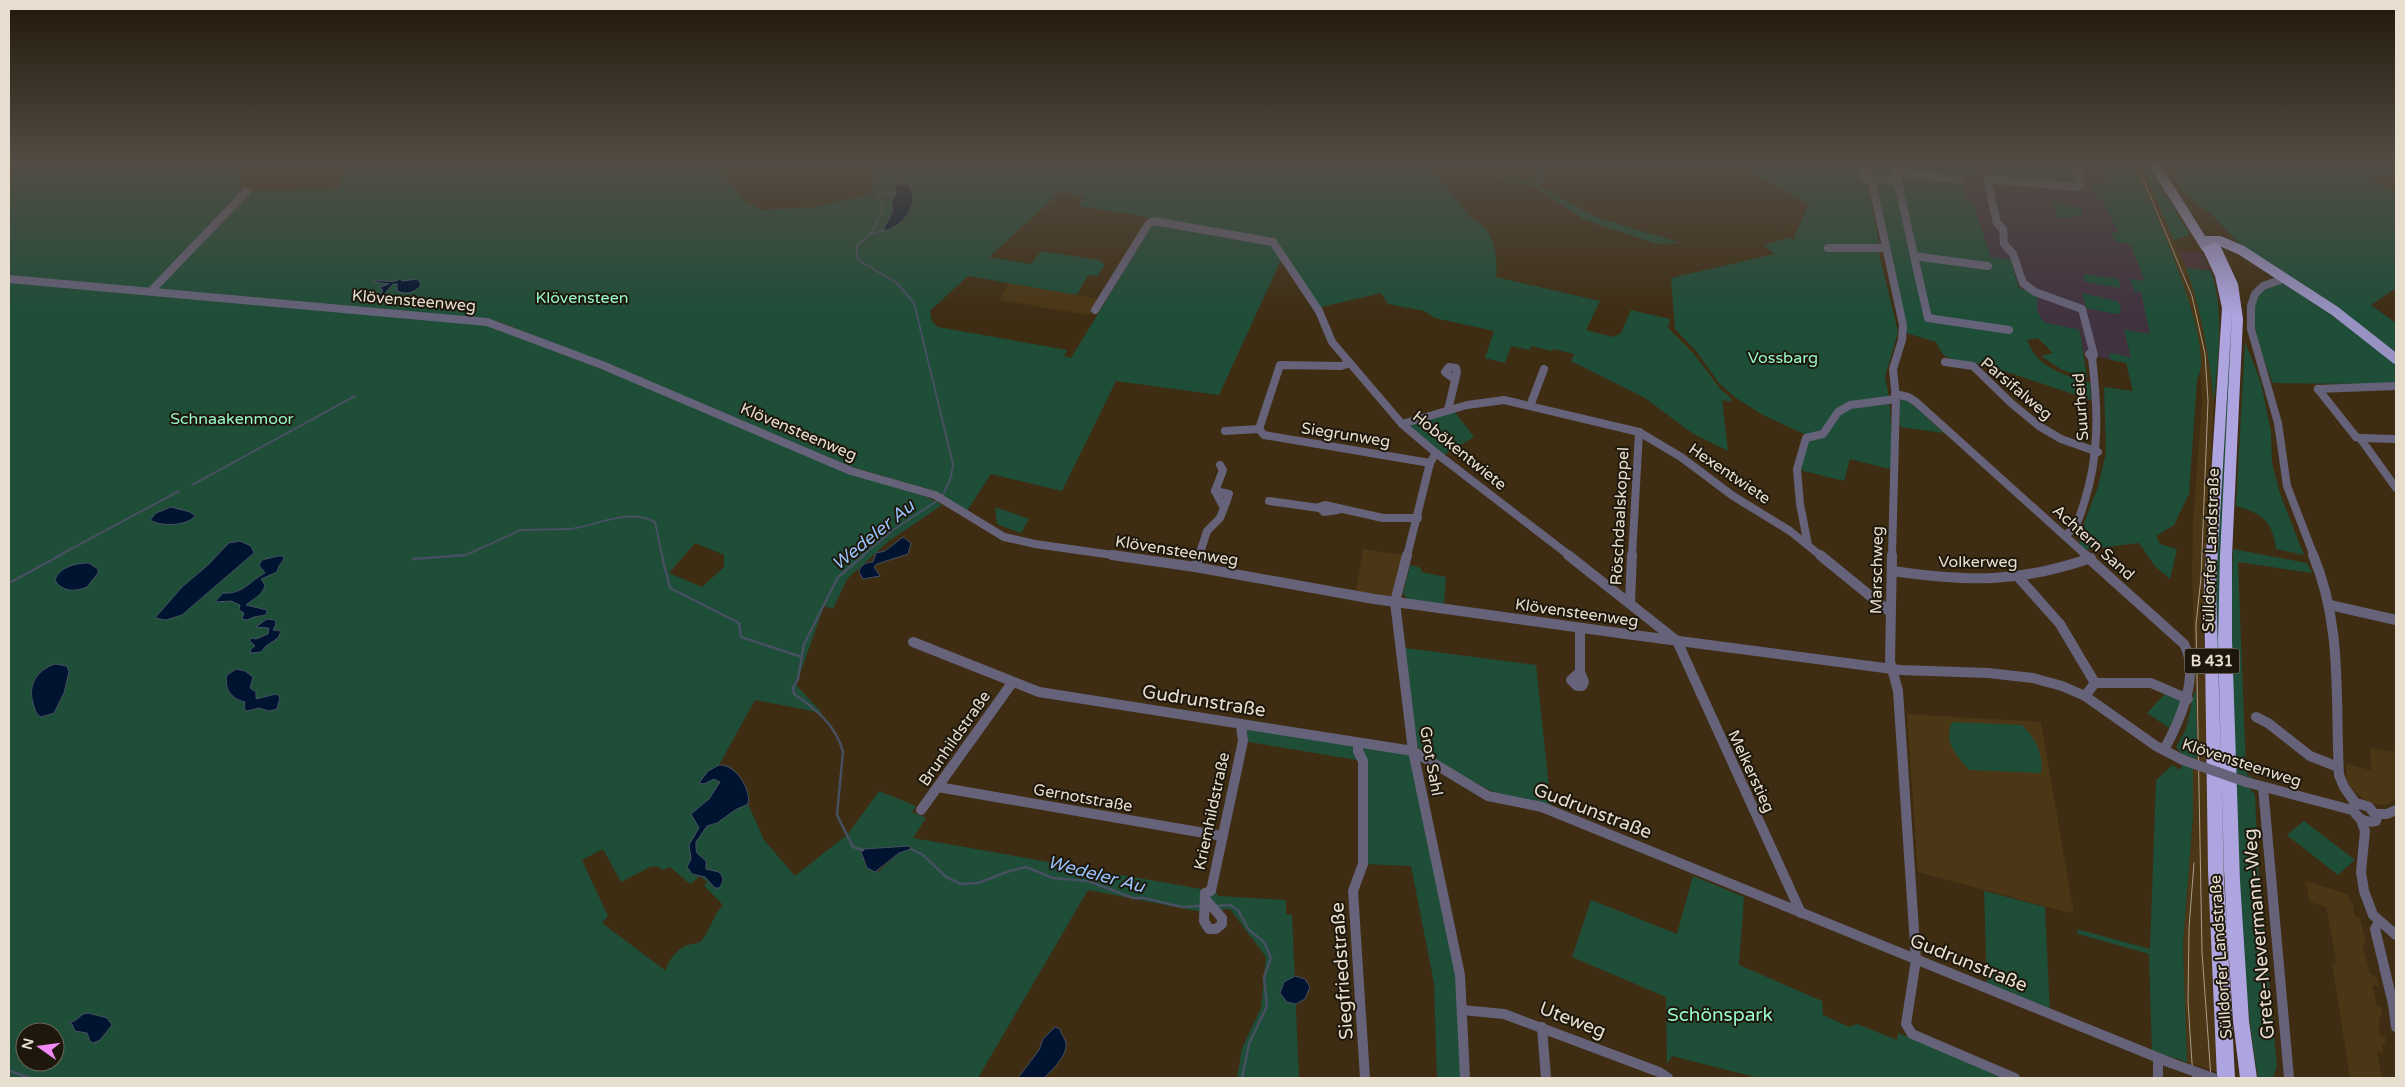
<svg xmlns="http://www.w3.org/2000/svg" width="2405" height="1087" viewBox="0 0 2405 1087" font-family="'Varela Round',sans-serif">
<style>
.built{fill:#4b3615}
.industrial{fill:#463135}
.medical{fill:#41323f}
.green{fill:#1e4d38;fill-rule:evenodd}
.water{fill:#001331;stroke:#465060}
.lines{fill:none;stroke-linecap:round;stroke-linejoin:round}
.stream-far1{stroke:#465060;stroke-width:2}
.stream{stroke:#465060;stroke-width:2.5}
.minor-far1{stroke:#65627a;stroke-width:8}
.minor{stroke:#65627a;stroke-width:10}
.major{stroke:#9892c3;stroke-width:10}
.highway{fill:#ada4e0;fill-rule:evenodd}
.tram{stroke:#aa9d8a;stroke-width:1}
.minor-bridge{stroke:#65627a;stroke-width:10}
.labels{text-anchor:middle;stroke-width:4;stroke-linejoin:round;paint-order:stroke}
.shield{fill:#1e170c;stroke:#aba294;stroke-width:1}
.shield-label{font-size:15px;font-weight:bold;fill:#e8decf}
.park-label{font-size:16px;fill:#96f8c8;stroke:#1e170c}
.street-label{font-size:16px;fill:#e8decf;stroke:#1e170c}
.water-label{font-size:18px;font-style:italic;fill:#98c2fb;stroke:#1e170c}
.near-street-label{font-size:19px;fill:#e8decf;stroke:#1e170c}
.near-park-label{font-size:19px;fill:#96f8c8;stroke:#1e170c}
</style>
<rect width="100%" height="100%" fill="#3e2d13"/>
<g class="built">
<polygon points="2134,164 2140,164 2186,268 2198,300 2206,340 2214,402 2203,628 2209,763 2197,759 2192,573 2193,521 2202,400 2198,338 2181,277"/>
<polygon points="1009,283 1099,299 1089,315 999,300"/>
<polygon points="1363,549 1404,555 1394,593 1386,597 1356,592"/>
<polygon points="1907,714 2041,722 2074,914 1918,872"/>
<polygon points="2370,748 2396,752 2396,798 2388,804 2377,805 2366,801 2351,788 2347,780 2346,764 2371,770"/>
<polygon points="2193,768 2210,774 2215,968 2212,976 2217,1072 2187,1062 2183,944 2193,816"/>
<polygon points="2305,881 2348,894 2350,902 2353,904 2355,916 2360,918 2367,945 2362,944 2370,974 2376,976 2379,986 2372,985 2377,1006 2381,1007 2383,1017 2379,1016 2380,1023 2378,1023 2380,1036 2385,1037 2386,1046 2382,1045 2383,1054 2377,1052 2382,1078 2350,1078 2332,963 2337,964 2326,907 2310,902"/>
</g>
<polygon class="industrial" points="2178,250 2202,253 2211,271 2186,268"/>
<polygon class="medical" points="1957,164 2097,164 2107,185 2090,184 2097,198 2102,198 2118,233 2112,233 2130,244 2145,281 2130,280 2141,292 2151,335 2131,357 2110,353 2111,360 2098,357 2097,355 2083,352 2080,332 2036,325 2029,318 2011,260 1991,258 1973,203 1967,202"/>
<g class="green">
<path d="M9 164H245L238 191 339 189 345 164H756L721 173 746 202 762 210 816 207 873 193 872 184 875 182 870 164H1429L1472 219C1495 228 1498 255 1496 277L1600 301 1586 330 1613 337 1621 333 1631 310 1670 319 1668 328 1694 354 1721 390 1731 398V402L1722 400 1728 451 1692 433 1645 398 1571 361 1574 354 1553 349 1552 351 1531 346 1530 350 1511 346 1505 363 1485 358 1494 331 1435 318 1424 311 1388 304 1381 293 1313 309 1283 261 1280 262 1219 395 1116 381 1062 491 991 474 965 514 935 491 852 467 498 321H492L501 330 927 497 942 505 889 541 847 579 833 609 824 606 796 685 822 713 755 700 719 765C737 765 740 778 746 792 748 798 750 798 748 804L764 840 795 876 848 834 879 791 916 806 912 812 926 818 913 838 1201 889 1216 892 1218 896 1286 900V914L1292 915 1299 1078H1237L1242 1048 1261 1008 1266 957 1230 909 1197 911 1088 890 978 1078H9ZM1061 191 1084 197 1079 206 1147 217 1154 222 1071 358 1064 356 1067 350 938 327 932 321 930 311 968 276 1077 295 1088 275 1097 276 1105 265 1099 260 1041 251 1031 264 989 257ZM695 543 724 555V567L702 587 669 573ZM603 849 621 882 650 867 657 866 663 870 670 867 690 884 700 876 707 882 704 886 723 905C712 917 711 929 702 940 698 945 694 943 688 945 678 948 667 961 666 971L602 923 608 916 582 860ZM864 849H911L899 853 878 872 864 864V854L861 852ZM25 1032H55V1062H25Z"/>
<polygon points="1440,164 1454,164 1532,183 1540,164 1549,164 1541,186 1593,216 1681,243 1657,244 1585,220 1534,187"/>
<polygon points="1746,164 1866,164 1868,171 1860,171 1858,174 1868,184 1880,247 1878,249 1898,332 1885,377 1889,397 1894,470 1850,459 1844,481 1800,470 1807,441 1804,434 1763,415 1736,398 1719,383 1696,351 1675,329 1671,278 1775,254 1763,245 1787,238 1793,240 1809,204 1743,168"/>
<path d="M1873 164H1973L1978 168 1981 177 1966 175V177H1961L1967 202 1973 203 1991 257 2011 260 2019 288 2038 295 2037 312 2045 323 2077 329 2080 332 2087 378 2062 370 2041 356 2053 353 2038 338 2027 340C2039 370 2062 373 2090 383L2091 400 1980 363C1973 365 1970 362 1964 361 1945 358 1945 359 1936 342L1906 333Z"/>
<polygon points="1992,164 2067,164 2076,183 1994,178 1991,170"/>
<path d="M2097 164H2134C2150 200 2218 348 2197 379L2189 494 2174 525 2156 536 2160 544 2177 549 2170 579 2155 566 2139 543 2082 550 2078 538 2098 487 2106 453 2104 387 2133 391 2126 363 2111 360 2109 353 2131 357 2124 330 2150 334 2141 292 2134 291 2130 279 2145 281 2130 244 2115 242 2111 232H2118L2102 199 2097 198 2090 184 2106 185Z"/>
<polygon points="2140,164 2147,164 2189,233 2188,236 2174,240"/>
<polygon points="2167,164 2396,164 2396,173 2390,171 2386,176 2378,175 2373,179 2375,182 2394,191 2396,189 2396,288 2371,305 2396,323 2396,354 2241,245 2212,215 2184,193"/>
<polygon points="2051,201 2080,208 2083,211 2083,216 2058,218"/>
<polygon points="2215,251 2234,306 2220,560 2224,769 2219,767 2216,582 2231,326"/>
<path d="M2186 268 2211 271C2225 313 2218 359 2214 402 2209 356 2202 312 2186 268Z"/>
<polygon points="2083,274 2118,279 2121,288 2085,282"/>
<path d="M2282 283 2287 284 2358 333 2396 365V382L2375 384 2273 383C2264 359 2243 313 2262 290Z"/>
<polygon points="2082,293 2117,301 2120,305 2121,313 2114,314 2086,308"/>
<path d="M2245 342 2261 383 2271 432 2272 463 2280 494 2304 555 2276 549C2272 520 2263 514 2236 506Z"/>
<polygon points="1901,400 1906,400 1911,403 1944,433 1900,427 1899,405"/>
<polygon points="1454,411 1474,437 1444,455 1411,427 1412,423"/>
<polygon points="995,507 1029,519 1021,533 997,524"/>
<polygon points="2233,549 2307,563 2312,573 2238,562 2246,769 2247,774 2254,779 2234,772 2231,622"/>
<polygon points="1410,565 1421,568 1421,572 1446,577 1444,605 1410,601 1403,594"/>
<polygon points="1405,648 1536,665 1551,806 1491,791 1423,754 1414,741"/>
<polygon points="2196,692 2197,759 2183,755 2176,747 2186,729 2194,693"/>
<polygon points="2166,693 2183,701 2169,728 2147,713"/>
<path d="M1952 722 2022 725C2035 738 2044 754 2041 773L1969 770C1956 755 1943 742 1952 722Z"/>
<polygon points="1241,726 1413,751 1460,975 1465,1078 1437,1078 1434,983 1411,866 1363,864 1363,761 1243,741"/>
<polygon points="2173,765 2179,770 2183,765 2193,768 2193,816 2183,944 2187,1062 2152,1051 2149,954 2078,934 2077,929 2150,949 2156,780"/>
<path d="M2236 783 2248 787 2255 794 2258 865 2277 1066 2273 1078H2258C2241 981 2240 881 2236 783Z"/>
<polygon points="2304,821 2355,860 2338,875 2287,835"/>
<polygon points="1693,876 1744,897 1739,965 1822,1001 1823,1015 1849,1027 1857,1024 1897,1040 1898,1033 2004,1078 1759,1078 1672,1056 1667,1064 1666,997 1572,957 1591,900 1677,934"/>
<polygon points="1984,891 2045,907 2050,1015 1987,983"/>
</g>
<g class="water">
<path d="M901 183 908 185C923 202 903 226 885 231L884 228 893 211 891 202 895 195V186Z"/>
<path d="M400 279 402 281 418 279 421 285C415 293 406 295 397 291V284H393L377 302 372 304 383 291 380 287 389 284 373 282C381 278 391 285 400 279Z"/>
<path d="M171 507 190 512 195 516C187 526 161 527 150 520L156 513Z"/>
<path d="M903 537 911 543 908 554 877 564 874 567 880 576 863 579 859 572C860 565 867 562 873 562L876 553 885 551Z"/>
<polygon points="240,541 251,546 254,553 182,615 166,620 155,618 182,587 208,565 225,547 229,543"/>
<path d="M278 556H283L284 559 279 566 277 572 261 579 265 585C262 596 254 598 246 605L267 610 266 615 254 617 247 620 242 619 244 613 239 610 240 605 231 601 215 602 223 593C242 595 250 581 265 573L259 565 262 560Z"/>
<path d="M89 563 98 569V573L87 587C75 592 62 592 55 580 59 567 76 563 89 563Z"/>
<polygon points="267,619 275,620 276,624 273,630 281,631 278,638 266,646 261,652 250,653 251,649 255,646 250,641 251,638 256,639 268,634 269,628 256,627"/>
<path d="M55 664 67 666 69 672 64 693 54 713 41 717C35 713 35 709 33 703 28 685 36 671 55 664Z"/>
<path d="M236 669 245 671 253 677 250 688 256 692V699L276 694 280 697 277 709 269 711 259 708 247 711 244 709 245 702C231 699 224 688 227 675Z"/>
<path d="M719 765C736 764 752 791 748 804L735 810 717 823 707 826 696 842V848L697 853 706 861V869L719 872C724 878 724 881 719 888H715L705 877 692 874 687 867 691 859 689 845 699 828 691 814 709 799 720 782 714 779 704 784 699 783 708 771Z"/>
<polygon points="909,846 911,849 899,853 875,872 867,868 861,852 864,849"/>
<polygon points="1295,976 1305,979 1310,987 1305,999 1296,1004 1287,1002 1280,993 1284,982"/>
<polygon points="88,1013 107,1018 112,1025 100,1040 93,1043 90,1041 87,1033 75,1031 72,1024 69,1023 76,1020 83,1014"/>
<path d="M1055 1027 1060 1029C1061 1034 1063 1036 1065 1040 1071 1053 1051 1071 1044 1078H1018L1039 1050 1043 1039Z"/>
</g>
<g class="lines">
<g class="stream-far1">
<polyline points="870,164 883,208 873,230 856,247 858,260 897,283 914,303 953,464 951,477 942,497"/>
<polyline points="879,192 891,194 896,192"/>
<polyline points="870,234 884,230"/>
<polyline points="192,485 355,396"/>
<path d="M571 529C598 525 629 508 655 522L662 556"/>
<polyline points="58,556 179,491"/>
<polyline points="449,556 466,555 521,530 570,529"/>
<polyline points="862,556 893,530 938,500"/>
</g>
<g class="stream">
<polyline points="662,555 663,560"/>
<polyline points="413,559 466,555"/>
<polyline points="663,561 670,588 739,623 741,637 802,657"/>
<polyline points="9,583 61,555"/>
<polyline points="911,849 923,855 946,877 961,884 978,883 1010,871 1026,867 1053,878 1088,881 1133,898 1144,898 1182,907 1200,906"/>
<path d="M863 850 853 847 837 815 843 752C836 725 816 709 794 694L793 688 798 679 804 644 838 577 864 555"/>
<polyline points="1215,906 1230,905 1238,910 1249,930 1264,942 1271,958 1264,977 1267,1006 1249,1044 1242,1078"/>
<polyline points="9,1071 31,1078"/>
</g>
<g class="minor-far1">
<polyline points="1894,164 1914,256 1988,266"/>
<polyline points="2075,164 2081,184 2077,187 1987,179 1997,223 2003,229 2004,244 2013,254 2023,283 2035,292 2082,309 2094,355 2092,358"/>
<polyline points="1895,172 1960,180"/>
<polyline points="1871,178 1897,181"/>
<polyline points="1872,183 1863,176 1863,173 1870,173 1903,325 1902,340 1893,369 1896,399 1892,556"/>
<polyline points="1828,248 1885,248"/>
<polyline points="1914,256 1928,318 2009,330"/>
<polyline points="2286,278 2263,286 2255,294 2251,306 2251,329 2278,423 2287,486 2314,556"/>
<polyline points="9,279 487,322 602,365 851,471 935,495 1004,537 1035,544 1120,556"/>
<polyline points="151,291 246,192"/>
<polyline points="1095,310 1149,223 1154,221 1273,242 1319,311 1332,342 1402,424 1436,453 1570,556"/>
<polyline points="1945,362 1973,366 2011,403 2039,426 2061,439 2098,452"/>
<polyline points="2318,389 2356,437 2360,438 2396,488"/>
<polyline points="2318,389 2396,386"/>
<polyline points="1895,394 1908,397 1916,402 2087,556"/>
<polyline points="1530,406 1544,369"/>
<polyline points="1448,410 1457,372 1456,368 1449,367 1445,372 1455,380"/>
<polyline points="1402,424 1467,405 1504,400 1639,432 1681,457 1733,496 1790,531 1821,556"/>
<polyline points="1259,429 1264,435 1430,463"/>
<polyline points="1259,429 1280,365 1341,366 1350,363"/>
<polyline points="1225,431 1259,429"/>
<polyline points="2360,438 2396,439"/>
<polygon points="1215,491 1229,494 1224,508"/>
<polyline points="1215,491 1223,470 1220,465"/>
<polyline points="1269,501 1319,508"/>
<polyline points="1338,510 1324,512 1319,507 1325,505 1383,518 1418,518"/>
<path d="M2065 535C2077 528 2080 516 2084 503 2100 454 2098 408 2092 358L2089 354"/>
<polyline points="1808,545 1800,504 1797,469 1806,438 1823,434 1838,412 1850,405 1896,399"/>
<polyline points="1199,556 1207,531 1220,518 1224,508"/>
<polyline points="1407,556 1430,463 1436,453"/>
<polyline points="1632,556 1639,432"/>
</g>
<g class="minor">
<polyline points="1112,555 1195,567 1374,599 1626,634 1900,670 1988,673 2033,678 2062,686 2085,696 2156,746 2183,760"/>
<polyline points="1407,555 1395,602 1413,751 1460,975 1465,1078"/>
<polyline points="1568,555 1677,641 1801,913"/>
<polyline points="1820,555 1890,612"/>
<polyline points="1892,555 1890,661 1898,691 1916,960 1906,1024 1912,1034 2015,1078"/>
<path d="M2085 555 2184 644C2201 676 2179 722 2164 750"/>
<path d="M2313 555C2343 626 2335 700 2339 775L2344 787 2356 804"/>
<polyline points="1195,567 1199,555"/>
<path d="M1893 571C1969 582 2018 583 2091 558"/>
<polyline points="2019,578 2060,624 2095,683"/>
<polyline points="1630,602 1632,555"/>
<polyline points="2330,605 2396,620"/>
<polyline points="1580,628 1580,672"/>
<polyline points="913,642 1039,692 1413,751 1488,796 1542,807 2171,1063"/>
<polygon points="1580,672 1584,682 1582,686 1577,686 1571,680"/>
<polyline points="2085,696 2095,683 2151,683 2188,699"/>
<polyline points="2256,717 2268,723 2310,756 2338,767"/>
<polyline points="1358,744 1358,751 1363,761 1363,864 1353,891 1365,1078"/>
<polyline points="2246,782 2352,810"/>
<polyline points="938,787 1222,836"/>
<polyline points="2263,787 2289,1078"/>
<path d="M2360 804 2369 807 2377 817 2376 821C2365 824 2357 818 2352 808L2354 805Z"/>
<polyline points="921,810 1012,683"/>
<polyline points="2376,814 2387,814 2396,810"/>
<polyline points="2361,820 2365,831 2361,872 2364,891 2373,915 2396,935"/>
<polyline points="1206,900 1222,918 1222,924 1216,929 1209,929 1204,921 1205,893 1211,891 1243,741 1241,726"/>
<polyline points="2379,922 2375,929 2393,1004 2396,1027"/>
<polyline points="1462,1010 1504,1014 1659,1072 1668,1078"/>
<polyline points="1542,1027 1546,1078"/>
<polyline points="2158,1060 2158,1078"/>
</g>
<g class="major">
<polyline points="2154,164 2206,247"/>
<polyline points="2202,241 2220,241 2241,250 2335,311 2396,359"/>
</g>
<polygon class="highway" points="2215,242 2220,245 2238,284 2243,319 2232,556 2232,640 2240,881 2249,1021 2257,1078 2240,1078 2233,1021 2224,881 2218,640 2220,556 2232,313 2216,584 2224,870 2235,1078 2217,1078 2208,870 2204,584 2222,308 2215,276 2202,248"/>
<g class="tram">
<polyline points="2137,164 2192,296 2205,354 2208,401 2201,578 2196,624 2202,952 2211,1078"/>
<polyline points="2193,1078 2188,1002 2189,928 2194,863"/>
</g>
<g class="minor-bridge">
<polyline points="2183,760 2246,782"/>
<polyline points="2171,1063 2213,1078"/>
</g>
</g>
<linearGradient id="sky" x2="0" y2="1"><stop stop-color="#22190a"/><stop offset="0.52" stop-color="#524c44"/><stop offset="1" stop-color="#524c44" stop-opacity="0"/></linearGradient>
<rect width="2405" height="316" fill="url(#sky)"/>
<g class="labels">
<rect class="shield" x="2184.5" y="648.5" width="55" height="25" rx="4"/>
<g class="shield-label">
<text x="2212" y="666">B 431</text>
</g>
<g class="park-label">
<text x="582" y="303">Klövensteen</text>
<text x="1783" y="363">Vossbarg</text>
<text x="232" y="424">Schnaakenmoor</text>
</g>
<g class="street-label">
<text transform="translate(414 300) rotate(5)" y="6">Klövensteenweg</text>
<text transform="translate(2017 388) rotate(40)" y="6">Parsifalweg</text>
<text transform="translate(2080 407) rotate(-94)" y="6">Suurheid</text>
<text transform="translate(799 431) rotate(23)" y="6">Klövensteenweg</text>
<text transform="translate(1346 434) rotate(9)" y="6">Siegrunweg</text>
<text transform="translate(1460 450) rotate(39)" y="6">Hobökentwiete</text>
<text transform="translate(1730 473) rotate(34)" y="6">Hexentwiete</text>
<text transform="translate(1619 516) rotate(-87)" y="6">Röschdaalskoppel</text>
<text transform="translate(2094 542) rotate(42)" y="6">Achtern Sand</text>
<text transform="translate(1177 550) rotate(9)" y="6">Klövensteenweg</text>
<text transform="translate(2210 550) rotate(-88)" y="6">Sülldorfer Landstraße</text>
<text x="1978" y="567">Volkerweg</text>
<text transform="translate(1876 570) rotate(-89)" y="6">Marschweg</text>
<text transform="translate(1577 612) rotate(8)" y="6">Klövensteenweg</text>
<text transform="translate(954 738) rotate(-55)" y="6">Brunhildstraße</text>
<text transform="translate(1432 761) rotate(80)" y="6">Grot Sahl</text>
<text transform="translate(2242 762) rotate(18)" y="6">Klövensteenweg</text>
<text transform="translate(1752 771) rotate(65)" y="6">Melkerstieg</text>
<text transform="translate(1083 797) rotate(10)" y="6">Gernotstraße</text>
<text transform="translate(1211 811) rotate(-78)" y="6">Kriemhildstraße</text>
<text transform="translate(2220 957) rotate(-94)" y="6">Sülldorfer Landstraße</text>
</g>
<g class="water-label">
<text transform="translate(873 535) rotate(-39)" y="6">Wedeler Au</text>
<text transform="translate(1096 874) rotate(15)" y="6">Wedeler Au</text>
</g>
<g class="near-street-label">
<text transform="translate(1204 700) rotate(9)" y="7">Gudrunstraße</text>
<text transform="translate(1593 810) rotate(21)" y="7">Gudrunstraße</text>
<text transform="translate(2258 934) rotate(-95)" y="7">Grete-Nevermann-Weg</text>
<text transform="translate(1969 962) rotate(22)" y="7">Gudrunstraße</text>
<text transform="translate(1341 971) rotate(-94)" y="7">Siegfriedstraße</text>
<text transform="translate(1573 1019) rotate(21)" y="7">Uteweg</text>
</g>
<g class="near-park-label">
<text x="1720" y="1021">Schönspark</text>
</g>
</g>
<rect width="2405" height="1087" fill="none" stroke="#e8decf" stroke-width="20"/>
<g transform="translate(40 1047) rotate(284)"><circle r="24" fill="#1e170c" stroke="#6f675a"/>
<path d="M0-4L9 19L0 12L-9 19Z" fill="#f18af4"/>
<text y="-8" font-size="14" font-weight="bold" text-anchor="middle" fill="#e8decf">N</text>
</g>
</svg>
